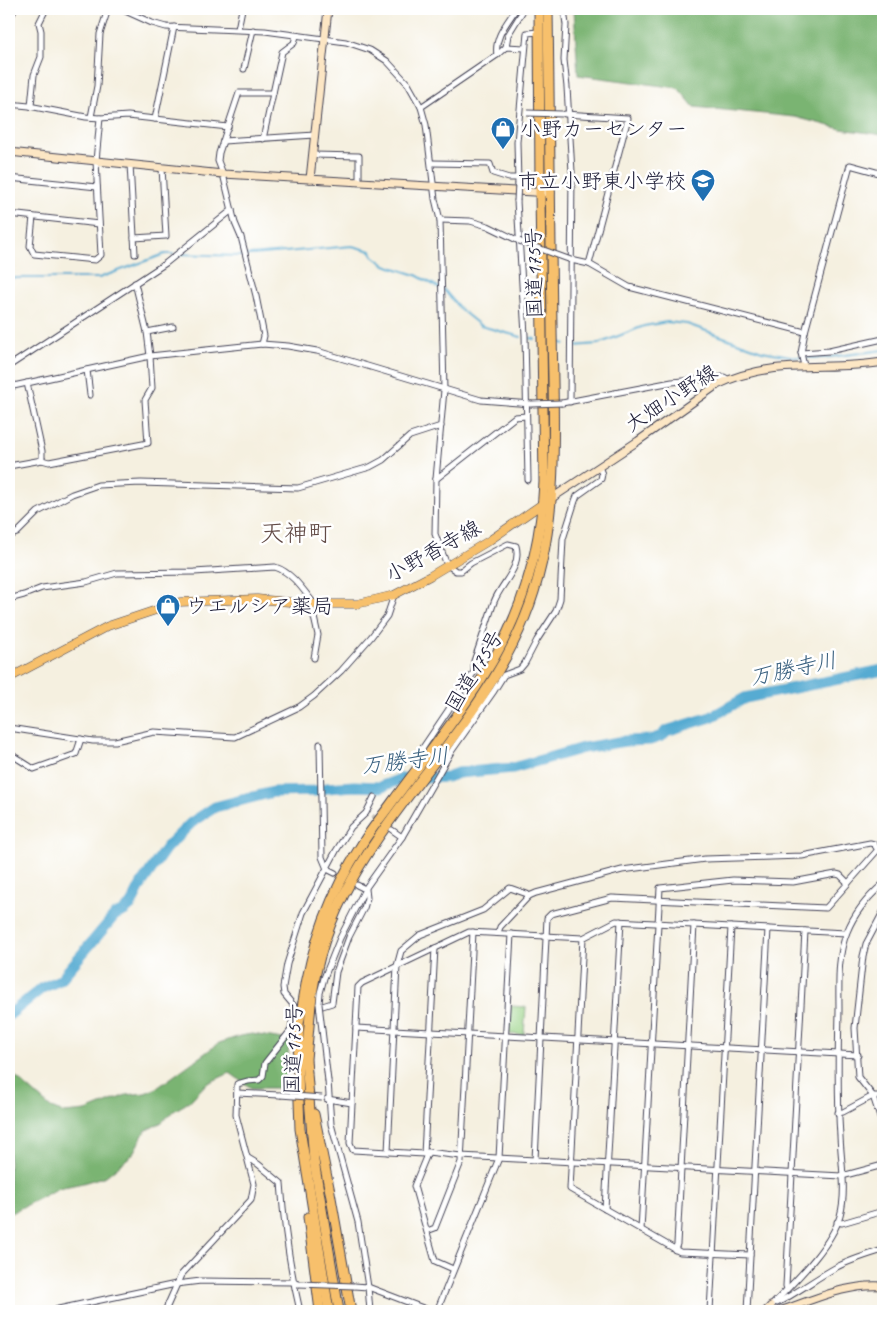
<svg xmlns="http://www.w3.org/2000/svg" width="892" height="1320" viewBox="0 0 892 1320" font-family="Caveat,'Klee One',sans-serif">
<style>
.green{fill:#98d285;stroke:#5d7a60}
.forest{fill:#7ab472;stroke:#4e6b56}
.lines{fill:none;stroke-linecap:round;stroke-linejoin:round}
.stream{stroke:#56abd2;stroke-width:2}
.river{stroke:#56abd2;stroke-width:11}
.street-tunnel{stroke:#cbc7bf;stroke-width:5;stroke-dasharray:5 2.5;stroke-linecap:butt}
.street-casing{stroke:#424154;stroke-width:7}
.secondary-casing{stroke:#424154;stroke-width:9}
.primary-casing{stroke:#424154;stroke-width:9}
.highway-casing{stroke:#424154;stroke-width:11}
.street{stroke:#fff;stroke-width:5}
.secondary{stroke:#fce6c4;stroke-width:7}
.primary{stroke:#f7c06c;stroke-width:8}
.highway{stroke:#f7c06c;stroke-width:9}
.street-bridge-casing{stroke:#424154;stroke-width:7;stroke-linecap:butt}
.highway-bridge-casing{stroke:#424154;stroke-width:11;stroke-linecap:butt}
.street-bridge{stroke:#fff;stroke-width:5}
.highway-bridge{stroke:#f7c06c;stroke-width:9}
.labels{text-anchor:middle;stroke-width:5;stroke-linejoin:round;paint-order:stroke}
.poi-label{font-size:21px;fill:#22223b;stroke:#fff;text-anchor:start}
.street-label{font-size:21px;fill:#22223b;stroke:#fff}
.water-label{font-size:22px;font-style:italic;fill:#39607f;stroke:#fff}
.quarter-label{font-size:24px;fill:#624b47;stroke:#fff}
</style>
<rect width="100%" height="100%" fill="#fff"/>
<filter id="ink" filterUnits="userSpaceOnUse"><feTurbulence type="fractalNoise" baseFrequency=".02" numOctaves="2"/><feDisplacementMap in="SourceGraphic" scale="10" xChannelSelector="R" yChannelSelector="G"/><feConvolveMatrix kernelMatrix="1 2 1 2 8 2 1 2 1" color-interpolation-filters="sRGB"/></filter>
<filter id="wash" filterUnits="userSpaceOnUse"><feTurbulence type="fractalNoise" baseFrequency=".0096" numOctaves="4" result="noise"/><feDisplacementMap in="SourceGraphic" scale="20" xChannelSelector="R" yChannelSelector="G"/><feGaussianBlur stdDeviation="1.12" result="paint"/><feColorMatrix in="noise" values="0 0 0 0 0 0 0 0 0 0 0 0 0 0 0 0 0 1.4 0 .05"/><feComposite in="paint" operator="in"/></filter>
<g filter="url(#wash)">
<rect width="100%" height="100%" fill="#f5f0e0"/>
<polygon class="green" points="511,1006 526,1007 524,1035 509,1034"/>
<g class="forest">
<polygon points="574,9 883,9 883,135 841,129 795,117 694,107 678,88 578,75"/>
<polygon points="252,1034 289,1040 287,1082 285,1088 251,1088 230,1073 206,1084 189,1102 174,1111 162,1122 145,1131 132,1155 106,1176 83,1183 59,1188 9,1214 9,1073 11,1073 51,1108 64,1113 86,1111 126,1095 145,1093 157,1088 219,1043 240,1036"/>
</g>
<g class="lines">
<g class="stream">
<polyline points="178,254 239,256 352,246 371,251 373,256 385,265 416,275 445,291 461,310 481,326 521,337"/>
<polyline points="9,278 99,278 165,254 173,254"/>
<polyline points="529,338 535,339"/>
<polyline points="559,342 565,344"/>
<polyline points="573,346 598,344 644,326 667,322 687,324 762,351 796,357 823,358 883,350"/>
</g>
<polyline class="river" points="9,1015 42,988 60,980 115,915 124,911 131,905 142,883 166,848 191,823 215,807 273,792 316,791 327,788 354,786 380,787 401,779 447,777 458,773 513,768 583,748 625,741 650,740 662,736 666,731 711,717 745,698 883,670"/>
</g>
</g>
<g filter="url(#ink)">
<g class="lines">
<polyline class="street-tunnel" points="372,816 388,827"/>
<defs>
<g id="street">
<path d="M121 9 152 23 166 27 265 31 346 42 370 50 387 61 408 84 421 107 426 125 435 199 440 220 444 390 436 479 435 534 447 565 456 571H461L471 563 508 544 516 546C522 568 501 583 494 602 487 622 481 642 474 661V672L422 749"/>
<polyline points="564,9 566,25 564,60 567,87 572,172 570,402"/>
<polyline points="9,19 15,9"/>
<polyline points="238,29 242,9"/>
<polyline points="506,47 508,35 524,9"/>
<path d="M497 55C494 37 507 23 516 9"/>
<polyline points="244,69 253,30"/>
<polyline points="9,104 29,106 86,117 100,118 128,116 228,127"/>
<polyline points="31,106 34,75 41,57 41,31 39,23 46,9"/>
<polyline points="421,107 497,55 506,47 525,48"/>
<polyline points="565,114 628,118 589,264"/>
<polyline points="91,117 97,86 100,34 108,9"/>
<polyline points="155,119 174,27"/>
<polyline points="263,139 282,52 294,43 296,36"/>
<polyline points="223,141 315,135"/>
<polyline points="313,155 359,156 359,182"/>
<polyline points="432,163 490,164 493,173 509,178 517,178"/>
<polyline points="130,164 135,254"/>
<polyline points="9,178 97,187"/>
<polyline points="518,183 517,142 527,33 539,32"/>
<polyline points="517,201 525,335 528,480"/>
<polyline points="9,214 99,224"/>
<polyline points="33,217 30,246 34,254 95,260 101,255 96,161 100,118"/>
<polyline points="440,220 470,221 488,226 519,241"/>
<polyline points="134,238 166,236 162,168"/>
<polyline points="571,260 589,264 629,287 805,332"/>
<polyline points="147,332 173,327"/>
<polyline points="262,344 264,336 256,296 241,237 235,223 223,174 218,161 219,153 239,93 273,93"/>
<polyline points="801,353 829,351 883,339"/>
<polyline points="9,366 166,263 232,210"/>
<polyline points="804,366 801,353 805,332 850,165 883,174"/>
<polyline points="87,370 90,395"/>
<polyline points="27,383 42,451 42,460"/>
<polyline points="9,387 150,356 262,344 288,346 317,351 481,400 531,404"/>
<polyline points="562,403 672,382 724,377 729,380"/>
<polyline points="9,466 42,460 49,462 148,443 145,400 152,388 150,356 147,332 135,283"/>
<polyline points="436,479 515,417 526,416"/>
<polyline points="9,536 17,533 38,512 72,494 98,485 141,483 298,488 370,467 383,460 410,436 441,426"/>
<path d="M9 599 24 595 42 588 86 582 117 573 194 572 275 567C291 572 302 588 312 601L311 604 318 635 314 658"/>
<polyline points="9,728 93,741 115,741 154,732 235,737 299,707 314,696 341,671 371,637 387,616 394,595"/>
<polyline points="320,744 322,857 327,869 335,873"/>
<polyline points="9,755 12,755 34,769 76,754 81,739"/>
<polyline points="392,830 402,837"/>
<polyline points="357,885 365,889"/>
<polyline points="883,912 866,944 863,956 855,1028 858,1077 873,1096 883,1127"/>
<polyline points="498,933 500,927 529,896 536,893 622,870 705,859 802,856 870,843 874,844 878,850"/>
<polyline points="846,933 616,921 583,938 469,932 362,983 358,987 350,1143 353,1150 424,1154 428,1152 461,1156 842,1176 883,1165"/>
<polyline points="583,938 570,1189 680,1252 750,1255"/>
<polyline points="319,1004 320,993 324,978 340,938 365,889 402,837 451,752 494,691 504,675 520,669 525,663 537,640 556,611 560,599 563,539 575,501 577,496 601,479 602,474 599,467"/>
<polyline points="309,1007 316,1008 332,1003 336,972 349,937 364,908 367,898 366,889"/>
<polyline points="356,1028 858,1055"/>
<polyline points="328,1081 331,1124 358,1222 368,1287 370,1311"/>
<polyline points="237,1093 280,1095"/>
<polyline points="327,1099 352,1103"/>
<polyline points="838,1113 843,1112 873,1096 883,1096"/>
<polyline points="388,1152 397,966 401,951 420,935 483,910 510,888 527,894 529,896"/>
<polyline points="428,1152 414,1186 435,1261 453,1269"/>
<polyline points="424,1154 435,948"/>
<path d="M248 1158 258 1164 281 1183C284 1227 290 1269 300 1311"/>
<polyline points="535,1160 547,918 551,914 612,898 826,908 883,844"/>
<polyline points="605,1209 621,921"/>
<polyline points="837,1222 842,1223 883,1211"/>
<polyline points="641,1230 660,888 733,880 793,882 836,874 840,875 848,883"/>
<polyline points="427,1231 435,1228 461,1162 473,932"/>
<polyline points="675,1250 677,1244 694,925"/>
<polyline points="354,1286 368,1287 431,1311"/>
<polyline points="787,1289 786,1286 805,931"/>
<path d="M777 1303C797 1293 815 1279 835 1268 850 1260 867 1255 883 1250"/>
<path d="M771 1306C794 1282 831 1247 840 1216 847 1191 841 1162 840 1136 837 1094 838 1053 839 1011 839 985 837 956 847 932 854 914 868 897 883 884"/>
<polyline points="49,1311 176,1284 201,1281 293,1282 299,1284"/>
<polyline points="165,1311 181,1275 251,1200 254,1184 236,1115 237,1084 248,1081 259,1080 263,1076 265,1063 291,1030 294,1006 284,994 283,987 287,964 303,913 336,851 351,827 366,813 374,797"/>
<polyline points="437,1311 499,1158 511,934"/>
<polyline points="710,1311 731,927"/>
<polyline points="747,1311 768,929"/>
</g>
<g id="secondary">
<polyline points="9,152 223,174 551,193"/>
<polyline points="310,179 328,9"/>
<path d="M552 498 638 441 717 385C775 357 824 372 883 362"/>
<polyline points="766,1311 771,1306"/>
<path d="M780 1311C813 1300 848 1283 883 1286"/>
</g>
<polyline id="primary" points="9,678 108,626 180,602 257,599 311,604 357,604 394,595 430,576 490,540 545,502"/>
<g id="highway">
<path d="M303 1002C311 946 331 892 362 844 371 829 383 815 393 801 427 755 463 711 492 662 524 607 541 545 544 482L540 193 539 9"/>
<path d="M311 1004C327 845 469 756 525 617 562 526 553 424 552 328 551 222 549 115 548 9"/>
<polyline points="298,1073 300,1129 329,1311"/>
<polyline points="307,1073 314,1161 339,1311"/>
<polyline points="314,1114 330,1192 351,1311"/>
<polyline points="308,1217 320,1311"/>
</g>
</defs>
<use href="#street" class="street-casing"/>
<use href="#secondary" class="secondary-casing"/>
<use href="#primary" class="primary-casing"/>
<use href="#highway" class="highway-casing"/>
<use href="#street" class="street"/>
<use href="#secondary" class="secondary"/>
<use href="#primary" class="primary"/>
<use href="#highway" class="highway"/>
<defs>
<g id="street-bridge">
<polyline points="527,113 562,114"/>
<polyline points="517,201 518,183"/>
<polyline points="519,241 571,260"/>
<polyline points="531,404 562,403"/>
<polyline points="319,1004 328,1081"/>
<polyline points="280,1095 322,1098"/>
<polyline points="299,1284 354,1286"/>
</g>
<g id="highway-bridge">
<polyline points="298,1073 299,1024 303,1002"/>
<polyline points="307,1073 306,1059 311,1004"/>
</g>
</defs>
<use href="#street-bridge" class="street-bridge-casing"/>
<use href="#highway-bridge" class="highway-bridge-casing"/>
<use href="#street-bridge" class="street-bridge"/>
<use href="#highway-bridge" class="highway-bridge"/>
</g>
</g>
<defs>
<symbol id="shop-pin" viewBox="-11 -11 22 30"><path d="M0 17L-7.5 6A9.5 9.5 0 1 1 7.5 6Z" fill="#1f6fb2" stroke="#fff"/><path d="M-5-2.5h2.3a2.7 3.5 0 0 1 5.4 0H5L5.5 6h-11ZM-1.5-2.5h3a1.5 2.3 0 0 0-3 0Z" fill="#fff"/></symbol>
<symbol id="school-pin" viewBox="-11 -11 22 30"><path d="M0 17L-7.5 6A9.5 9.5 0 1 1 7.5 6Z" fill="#1f6fb2" stroke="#fff"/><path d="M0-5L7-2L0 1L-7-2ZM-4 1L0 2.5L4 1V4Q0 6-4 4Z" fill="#fff"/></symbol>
</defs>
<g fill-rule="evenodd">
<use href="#shop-pin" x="489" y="115" width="28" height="38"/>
<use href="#school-pin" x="689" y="167" width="28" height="38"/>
<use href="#shop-pin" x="154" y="592" width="28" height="38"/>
</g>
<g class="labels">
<g class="poi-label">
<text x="520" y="136">小野カーセンター</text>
<text x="686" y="188" text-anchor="end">市立小野東小学校</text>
<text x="186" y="613">ウエルシア薬局</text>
</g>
<g class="street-label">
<text transform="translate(534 273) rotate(-91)" y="7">国道175号</text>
<text transform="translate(671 398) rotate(-33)" y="7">大畑小野線</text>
<text transform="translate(433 551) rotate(-29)" y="7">小野香寺線</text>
<text transform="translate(474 671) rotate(-59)" y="7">国道175号</text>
<text transform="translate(293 1049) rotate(-88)" y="7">国道175号</text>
</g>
<g class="water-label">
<text transform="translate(793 668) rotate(-12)" y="8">万勝寺川</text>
<text transform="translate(405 760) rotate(-7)" y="8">万勝寺川</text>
</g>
<g class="quarter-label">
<text x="296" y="541">天神町</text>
</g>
</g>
<rect width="892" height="1320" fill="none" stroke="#fff" stroke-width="30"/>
</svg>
